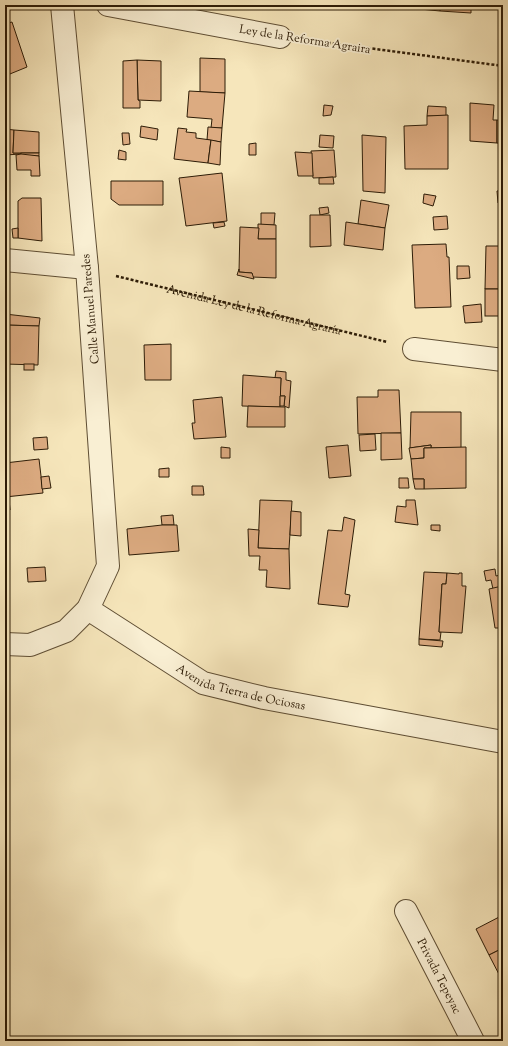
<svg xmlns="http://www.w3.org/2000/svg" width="508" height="1046" viewBox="0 0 508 1046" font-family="'Sorts Mill Goudy',serif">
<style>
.building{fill:#dcab81;stroke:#2d1c07}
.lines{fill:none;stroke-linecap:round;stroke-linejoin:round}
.street-casing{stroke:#5f4e34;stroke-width:24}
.path{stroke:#2d1c07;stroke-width:2.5;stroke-dasharray:3 2;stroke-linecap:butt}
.street{stroke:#f9efd3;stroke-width:22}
.labels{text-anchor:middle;stroke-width:3.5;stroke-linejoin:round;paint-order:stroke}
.street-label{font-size:12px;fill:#2d1c07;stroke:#f9efd3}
</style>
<rect width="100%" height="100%" fill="#f6e6bb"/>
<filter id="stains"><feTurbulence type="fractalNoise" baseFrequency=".005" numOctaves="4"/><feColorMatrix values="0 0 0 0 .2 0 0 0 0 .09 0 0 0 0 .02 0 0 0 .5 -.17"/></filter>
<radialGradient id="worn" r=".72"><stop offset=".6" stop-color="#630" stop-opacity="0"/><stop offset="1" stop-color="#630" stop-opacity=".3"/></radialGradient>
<g class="building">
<polygon points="408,5 441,5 440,11 420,9 419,6"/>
<polygon points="441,5 471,5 471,13 440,11"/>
<polygon points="12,22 27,67 5,76 5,24"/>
<polygon points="200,58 225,59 225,93 200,92"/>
<polygon points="137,60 161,61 161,101 138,100"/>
<polygon points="137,60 138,100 140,101 140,108 123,108 123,61"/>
<polygon points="189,91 225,93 222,128 211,128 212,119 187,117"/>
<polygon points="470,103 494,105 493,120 497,120 497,143 470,141"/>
<polygon points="324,105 333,106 331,115 323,116"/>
<polygon points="428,106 446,107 446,116 427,116"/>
<polygon points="448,115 448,169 405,169 404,126 427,125 427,116"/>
<polygon points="497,120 503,121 503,144 497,143"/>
<polygon points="141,126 158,129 157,140 140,137"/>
<polygon points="208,127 222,128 221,142 207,140"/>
<polygon points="178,128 187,129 186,132 196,133 196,138 211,140 208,163 174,159"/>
<polygon points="5,129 14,130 13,153 21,153 21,154 5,155"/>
<polygon points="14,130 39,132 39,153 13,153"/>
<polygon points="122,133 129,133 130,144 123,145"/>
<polygon points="320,135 334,136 333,148 319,147"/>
<polygon points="362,135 386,137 385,193 363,191"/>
<polygon points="211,140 221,142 220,165 208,163"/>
<polygon points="256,143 256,155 249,155 249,144"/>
<polygon points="119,150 126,152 126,160 118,159"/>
<polygon points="334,150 336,177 313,178 311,151"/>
<polygon points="295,152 312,153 313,176 298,176"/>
<rect x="21" y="153" width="18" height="3"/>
<polygon points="21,154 39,156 40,176 31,176 31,170 17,170 16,155"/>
<polygon points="222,173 227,221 186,226 179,178"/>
<polygon points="333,177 334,184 319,184 319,178"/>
<polygon points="111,181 163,181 163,205 119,205 111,199"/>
<polygon points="503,190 503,203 498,203 497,191"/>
<polygon points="424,194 436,196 433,206 423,203"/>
<polygon points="22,198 41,198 42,241 18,238 18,201"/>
<polygon points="361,200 389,205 385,228 358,224"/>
<polygon points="328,207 329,213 320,215 319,208"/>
<polygon points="261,213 275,213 274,225 261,225"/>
<polygon points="310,215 330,215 331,246 310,247"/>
<polygon points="447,216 448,229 434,230 433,217"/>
<polygon points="224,222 225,226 214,228 213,223"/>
<polygon points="346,222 385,228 383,250 344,245"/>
<polygon points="258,224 276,225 276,239 258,239"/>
<polygon points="240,227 259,228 258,239 276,239 276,278 252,277 252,273 239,272"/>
<polygon points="18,228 18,238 13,238 12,229"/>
<polygon points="446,244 447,257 449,257 451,307 415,308 412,245"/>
<polygon points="486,246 503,246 503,289 485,289"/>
<polygon points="457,266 469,266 470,278 457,279"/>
<polygon points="239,269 239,272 252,273 254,279 237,275"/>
<rect x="485" y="289" width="18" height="27"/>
<polygon points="481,304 482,322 465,323 463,306"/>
<polygon points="5,314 40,318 39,326 5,325"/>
<polygon points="5,325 39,326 38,365 5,364"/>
<polygon points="171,344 171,380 145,380 144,345"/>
<rect x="24" y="364" width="10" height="6"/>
<polygon points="276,371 286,372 286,380 291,381 289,408 284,406 285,396 280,396 281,378 275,378"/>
<polygon points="243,375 281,378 280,407 242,406"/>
<polygon points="378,390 399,390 401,433 358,434 357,397 378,397"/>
<polygon points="280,396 285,396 284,406 280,406"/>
<polygon points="222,397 226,437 194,439 192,423 195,423 193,400"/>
<polygon points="248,406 285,407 285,427 247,427"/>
<polygon points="411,412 461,412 461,448 431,448 431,445 410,448"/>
<polygon points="381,433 401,433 402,459 381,460"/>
<polygon points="375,434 376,450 360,451 359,435"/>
<polygon points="47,437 48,449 34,450 33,438"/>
<polygon points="348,445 351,476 329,478 326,447"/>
<polygon points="431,445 431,448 424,448 424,458 411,459 409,448"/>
<polygon points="221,447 230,448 230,458 221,458"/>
<polygon points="466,447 466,488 424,489 424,479 413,479 411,459 424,458 424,448"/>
<polygon points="39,459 43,493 5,497 5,463"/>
<polygon points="169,468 169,477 159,477 159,469"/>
<polygon points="49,476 51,488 42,489 41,477"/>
<polygon points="399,478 408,478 409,488 399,488"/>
<polygon points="413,479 424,479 424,489 415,489"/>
<polygon points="192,486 203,486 204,495 192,495"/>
<polygon points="5,499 9,499 10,510 5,511"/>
<polygon points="260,500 292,501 289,549 258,548"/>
<polygon points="406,500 415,500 418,525 395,522 397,506 406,507"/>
<polygon points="291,511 301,512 301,536 290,535"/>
<polygon points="173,515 174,525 162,525 161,516"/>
<polygon points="344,517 355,520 345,594 350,595 348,607 318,604 328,530 342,531"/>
<polygon points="162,525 177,525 179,551 129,555 127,529"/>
<polygon points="431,525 440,525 440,531 431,530"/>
<polygon points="248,529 259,530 258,548 289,549 290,589 266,587 267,570 259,570 260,556 249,556"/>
<polygon points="45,567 46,581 28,582 27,568"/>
<polygon points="495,569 496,576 500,575 502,586 493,589 491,580 486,581 484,571"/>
<polygon points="424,572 447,573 446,584 442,584 439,632 441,632 440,640 419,639"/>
<polygon points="447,573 459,574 459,573 462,573 462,586 466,586 462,633 439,632 442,584 446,584"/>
<polygon points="503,574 503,628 495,628 489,589 502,586 500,575"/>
<polygon points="419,639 443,641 442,647 419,645"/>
<polygon points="503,915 503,937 501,938 503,948 489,955 476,929"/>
<polygon points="503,948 503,982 489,955"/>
</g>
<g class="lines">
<defs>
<g id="street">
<polyline points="108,5 280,37"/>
<polyline points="5,260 87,268"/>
<polyline points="414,349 503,360"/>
<path id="s2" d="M88 609 203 683 264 698 503 742"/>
<polyline points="5,644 30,645 66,631 88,609 108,566 87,268 62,5"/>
<path id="s3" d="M406 911 473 1041"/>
</g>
</defs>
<use href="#street" class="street-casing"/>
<g class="path">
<polyline points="308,40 503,66"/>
<path id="s1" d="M116 276 387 342"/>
</g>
<use href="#street" class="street"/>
</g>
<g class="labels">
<g class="street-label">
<text transform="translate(305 39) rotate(9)" y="4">Ley de la Reforma Agraira</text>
<text transform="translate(90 309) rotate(-95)" y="4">Calle Manuel Paredes</text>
<text dy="4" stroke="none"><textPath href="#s1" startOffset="142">Avenida Ley de la Reforma Agraría</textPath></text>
<text dy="4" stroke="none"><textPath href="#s2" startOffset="174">Avenida Tierra de Ociosas</textPath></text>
<text dy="4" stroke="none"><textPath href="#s3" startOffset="73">Privada Tepeyac</textPath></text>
</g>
</g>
<rect width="508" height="1046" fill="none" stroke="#f6e6bb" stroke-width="20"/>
<rect x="6" y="6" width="496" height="1034" fill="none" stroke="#2d1c07" stroke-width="2"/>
<rect x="10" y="10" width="488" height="1026" fill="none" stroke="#2d1c07"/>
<rect width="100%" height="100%" filter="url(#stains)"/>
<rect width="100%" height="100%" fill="url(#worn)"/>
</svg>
